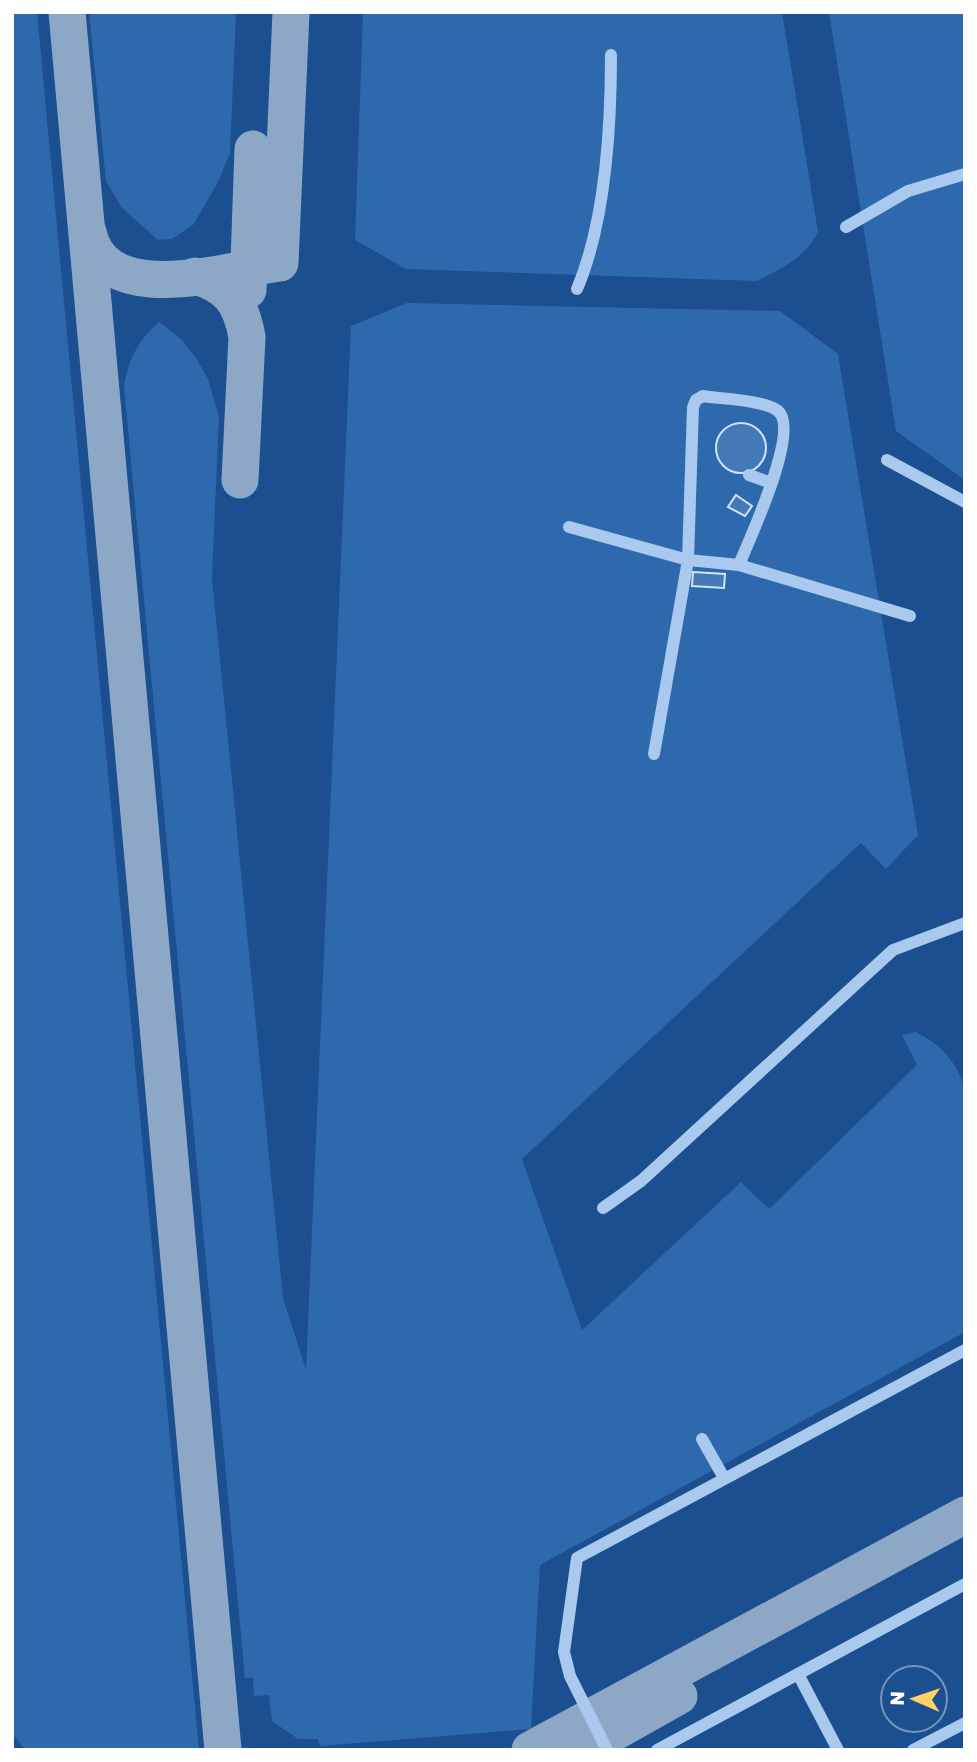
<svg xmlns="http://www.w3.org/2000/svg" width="977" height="1762" viewBox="0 0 977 1762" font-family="'Golos Text',sans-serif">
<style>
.green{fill:#2e69ad}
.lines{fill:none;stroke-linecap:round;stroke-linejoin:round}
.taxiway{stroke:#8da7c7;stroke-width:37}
.building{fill:#4478b7;stroke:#cfe3fa;stroke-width:2}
.minor{stroke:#a9c9ee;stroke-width:12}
</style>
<rect width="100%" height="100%" fill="#1b4f8f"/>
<g class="green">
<polygon points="12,12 37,12 199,1750 25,1750 12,1733"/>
<polygon points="89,12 236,12 230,153 218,182 194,224 172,239 158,240 122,208 106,181"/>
<path d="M363 12H782L818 232C805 258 782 268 757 281L406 269 355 240Z"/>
<polygon points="829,12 965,12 965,480 896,431"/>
<path d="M407 303 780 311 838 354 918 835 886 869 861 843 522 1159 582 1330 741 1182 769 1209 917 1065 902 1035 916 1032C940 1045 953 1057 963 1083L965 1332 540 1565 531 1729 320 1746 318 1739H298L272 1721 269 1695 254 1696 253 1678H245L124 387C128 360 138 340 159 322L182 340 196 358 208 379 219 417 212 578 283 1298 306 1370 351 326Z"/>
</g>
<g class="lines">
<g class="taxiway">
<polyline points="67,12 223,1750"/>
<path d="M88 232C104 310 226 270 280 263L291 12"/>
<path d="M195 276C229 285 241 303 247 337L240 480"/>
<polyline points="248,290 253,149"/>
<polyline points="530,1750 965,1515"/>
<polyline points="578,1750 601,1740 679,1696"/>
</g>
</g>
<g class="building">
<circle cx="741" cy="448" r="25"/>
<polygon points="736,495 752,506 745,516 728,507"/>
<polygon points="693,572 725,574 724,588 692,586"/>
</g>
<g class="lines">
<g class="minor">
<polyline points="846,227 908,191 965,174"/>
<path d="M577 289C605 223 611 127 611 55"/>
<polyline points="887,460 965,502"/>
<polyline points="749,475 771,483"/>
<polyline points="569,527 688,560 654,754"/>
<path d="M739 565C749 540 801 430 778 411 765 400 721 399 703 396L696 400 693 407 688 560 739 565 910 616"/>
<polyline points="603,1208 641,1181 893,950 965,923"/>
<polyline points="702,1439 724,1478"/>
<polyline points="798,1674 838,1750"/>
<polyline points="607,1750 570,1676 564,1652 577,1558 965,1350"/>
<polyline points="657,1750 965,1584"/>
<polyline points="913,1750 965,1723"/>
</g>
</g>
<rect width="977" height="1762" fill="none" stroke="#ffffff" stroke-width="28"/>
<g transform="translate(914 1699) rotate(272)"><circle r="33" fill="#1b4f8f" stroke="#7695bc" stroke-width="2"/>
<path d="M0-5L12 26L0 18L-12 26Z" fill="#ffd166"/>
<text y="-10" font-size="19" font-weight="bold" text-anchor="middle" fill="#ffffff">N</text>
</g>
</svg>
